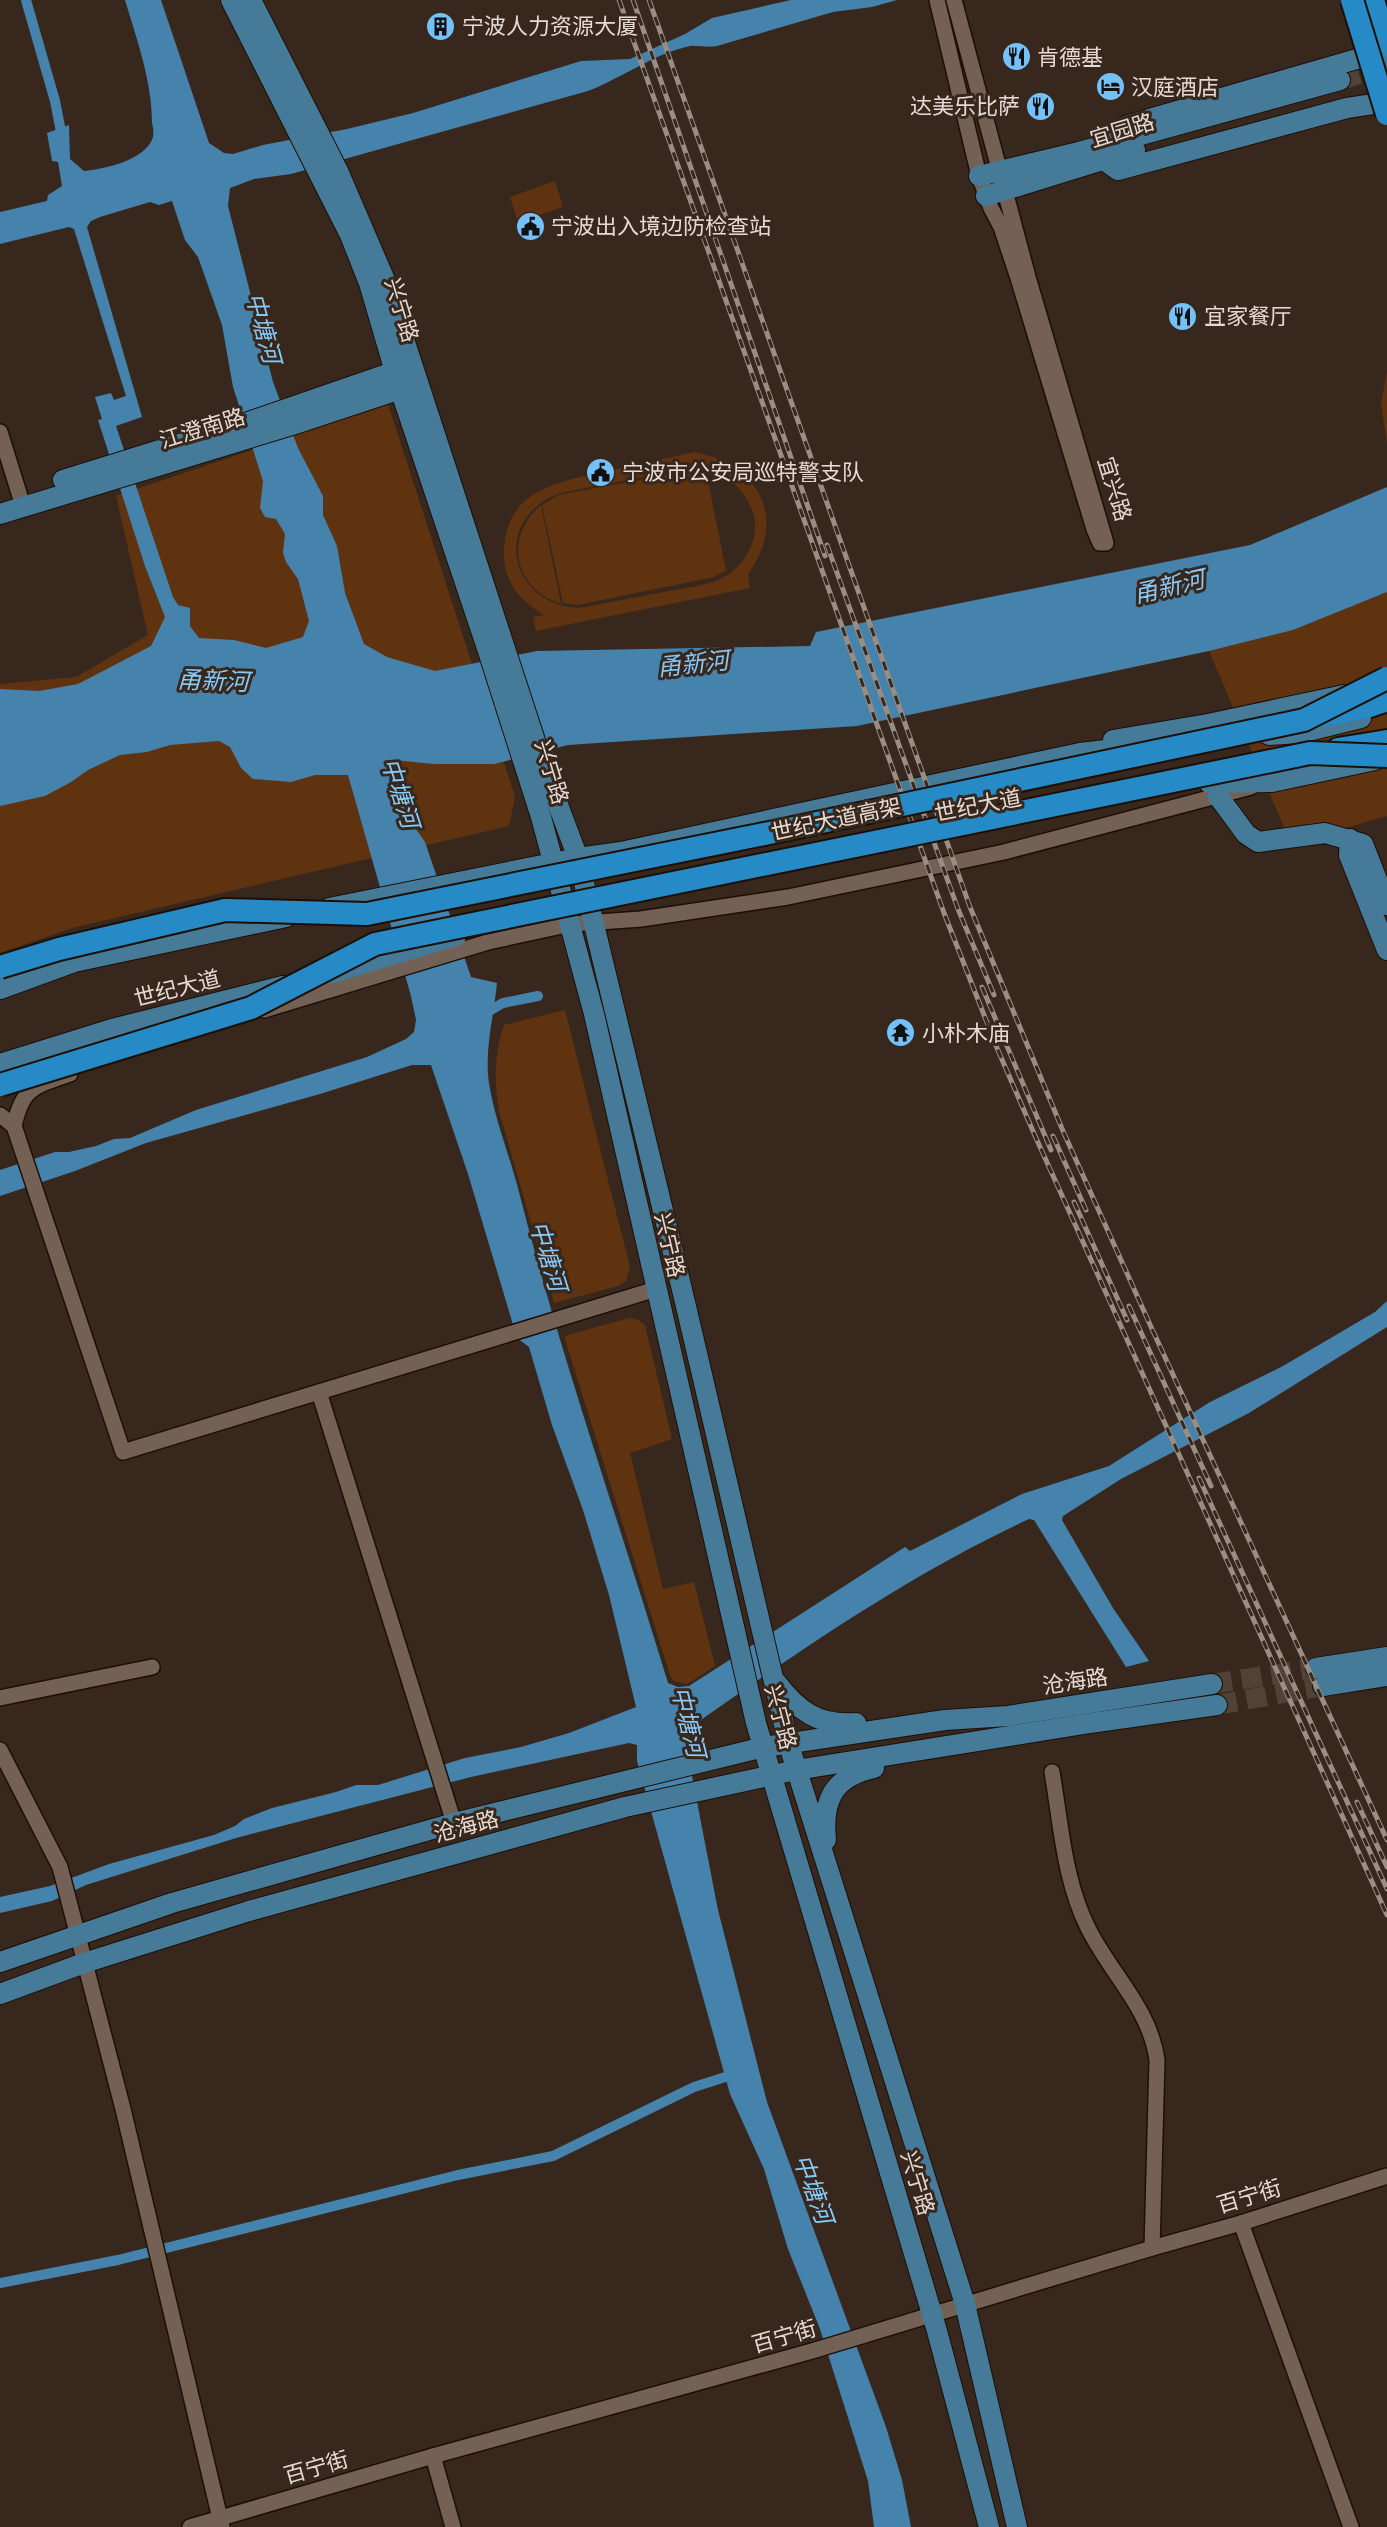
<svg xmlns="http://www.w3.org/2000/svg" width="1387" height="2527" viewBox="0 0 1387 2527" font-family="Figtree,'Noto Sans SC',sans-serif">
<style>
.green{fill:#603310;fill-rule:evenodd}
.water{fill:#4583ac;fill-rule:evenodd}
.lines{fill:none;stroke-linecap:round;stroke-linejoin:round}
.canal{stroke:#4583ac;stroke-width:10}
.major-tunnel{stroke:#514237;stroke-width:20;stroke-dasharray:20 10;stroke-linecap:butt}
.minor-casing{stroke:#1e0f06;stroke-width:18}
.major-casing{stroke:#1e0f06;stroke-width:22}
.highway-casing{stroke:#1e0f06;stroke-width:26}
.minor{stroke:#746155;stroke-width:15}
.major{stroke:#457a98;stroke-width:20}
.highway{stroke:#258ac5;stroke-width:22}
.rail-casing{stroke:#9a8d84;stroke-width:5}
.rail{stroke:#37271c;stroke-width:3;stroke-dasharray:9;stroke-linecap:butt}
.highway-bridge-casing{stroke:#1e0f06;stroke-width:26;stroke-linecap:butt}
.highway-bridge{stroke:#258ac5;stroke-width:22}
.labels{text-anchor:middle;stroke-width:6;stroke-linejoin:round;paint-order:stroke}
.poi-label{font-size:22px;fill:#e5dad3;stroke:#37271c;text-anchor:start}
.street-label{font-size:22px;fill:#e5dad3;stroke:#37271c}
.water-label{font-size:24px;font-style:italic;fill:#86cafa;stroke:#37271c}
</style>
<rect width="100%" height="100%" fill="#37271c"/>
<g class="green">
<polygon points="555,181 563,207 518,222 510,197"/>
<polygon points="1387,371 1387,444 1381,403"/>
<polygon points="388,404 515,797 509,826 72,928 0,953 0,684 76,677 148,635 116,496"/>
<path d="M694 452C758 464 789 518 748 574L750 588 536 631 533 617 544 615C520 601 503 581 504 553 505 487 562 481 613 470 640 464 667 458 694 452ZM693 467C720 470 737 480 750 505 765 533 745 569 718 580 703 586 685 588 669 591 639 597 609 602 579 608 507 604 492 518 560 493Z"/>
<polygon points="693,470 706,472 726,570 714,577 578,605 563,603 542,505 558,495"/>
<path d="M541 505 561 604C514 589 503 537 541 505Z"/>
<polygon points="1387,592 1387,816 1345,828 1286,832 1209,651 1293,630"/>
<path d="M565 1010 630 1267 626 1281 618 1286 554 1303 499 1111C494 1081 494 1054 504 1025Z"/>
<polygon points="629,1318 639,1320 645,1325 672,1439 630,1453 663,1589 694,1582 715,1666 687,1684 674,1681 670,1675 564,1336"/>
</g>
<path class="water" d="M125 0H161L209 143 224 153 233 154 263 145 347 129 413 113 581 61 630 59 685 34 712 18 791 0H897L872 7 833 12 717 46C707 48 697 45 690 46 653 54 622 78 588 91L291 174 254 179 230 188 228 206 273 382 298 448 323 496V515L337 546 345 593 364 644 387 657 435 671 537 651 810 646 816 632 1250 545 1387 487V592L1293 630 1209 651 857 726 568 745 494 764H434L394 760 406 815 425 842 471 977 497 983C494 1015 484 1051 489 1083 495 1122 511 1158 520 1196 562 1361 619 1521 668 1683L678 1687 689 1686 905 1547 910 1551 1022 1494 1109 1466 1210 1402 1283 1366 1375 1312 1387 1301V1327L1249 1413 1121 1479 1063 1516 1062 1520 1113 1608 1149 1661 1126 1667 1034 1520 1029 1519C913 1573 809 1644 705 1717 694 1725 690 1731 686 1745L718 1910 767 2102 886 2427 902 2480 911 2527H874L868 2481 820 2329 788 2249 764 2169 730 2094 637 1761V1745L629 1743 471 1777 236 1838 86 1885 52 1901 0 1913V1897L50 1886 109 1864 214 1835 235 1826 244 1819 272 1808 336 1792 356 1785H378L465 1758 521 1747 569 1733 636 1707 609 1595 583 1510 552 1425 529 1347 517 1338 468 1174 431 1065H412L320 1094 146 1143 75 1171 0 1196V1170L55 1152H69L96 1146 114 1139 130 1138 196 1110 367 1057 406 1039 414 1032 416 1020 411 996 348 775H315L291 782 253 779 241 768 230 747 219 741 170 745 147 752 120 755 88 770 71 782 45 796 0 806V689L39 691 78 684 151 646 165 617 145 566 98 420 102 419 95 397 111 393 114 400 126 396 74 229 69 227 0 244V212L47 201 48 195 62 186 58 162 52 161 47 133 69 125 70 159 84 171C105 169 146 160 153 137 154 133 153 127 152 123 152 81 137 40 125 0ZM172 201 185 240 198 257 222 325 233 387 263 481 260 508 265 517 276 519 285 534 283 553 286 562 298 579 309 621 303 637 266 648 234 640 199 638 190 626V608L178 605 173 597 116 426 142 417 87 227 91 221 100 217 150 202 159 205Z"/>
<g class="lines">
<g class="canal">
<polyline points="26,0 55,101 63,142"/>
<polyline points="482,1015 503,1003 538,996"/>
<polyline points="0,2283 118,2260 458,2175 553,2156 694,2087 738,2073"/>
</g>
<g class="major-tunnel">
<polyline points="1340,80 1387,66"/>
<polyline points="1212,1684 1316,1668"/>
<polyline points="1217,1705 1323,1686"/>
</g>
<defs>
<g id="minor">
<polyline points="937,0 979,176 991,208 1001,227 1018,278 1094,529 1100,543 1106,543 1028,277 954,0"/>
<polyline points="0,432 23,506"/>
<polyline points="264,1010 488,942 571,924 641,919 788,897 1004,852 1251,787"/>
<polyline points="0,1115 14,1126 123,1452 656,1289"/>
<path d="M14 1126C23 1086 34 1087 70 1074"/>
<polyline points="319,1392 454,1823"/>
<polyline points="0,1698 152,1667"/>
<polyline points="0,1750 60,1867 123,2109 222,2527"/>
<path d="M1052 1772C1061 1824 1064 1880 1088 1928 1110 1973 1150 2008 1157 2060L1152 2248"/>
<polyline points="1241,2223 1351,2527"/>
<polyline points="433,2456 453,2527"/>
<polyline points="190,2527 433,2456 812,2351 1152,2248 1241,2223 1387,2176"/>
</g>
<g id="major">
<polyline points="231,0 350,235 369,283 400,389 488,651 541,817 594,1014 756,1723 937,2331 989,2527"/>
<polyline points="251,0 338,171 384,278 542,762 578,858 685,1302 788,1742 965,2304 1017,2527"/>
<polyline points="1377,39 1387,71"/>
<polyline points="1125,126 1381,52"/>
<polyline points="1104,160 1118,170 1347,108 1387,102"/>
<polyline points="979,176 1079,152 1340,80"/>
<polyline points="986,196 1135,150"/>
<polyline points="63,480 237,426 405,368"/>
<polyline points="0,514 292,425 413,385"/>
<polyline points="1269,735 1300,733 1361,718"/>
<polyline points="1113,740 1208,724 1344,695"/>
<polyline points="1209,783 1272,782 1375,760"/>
<polyline points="1218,796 1246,834 1258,842 1325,833 1363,844 1387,905"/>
<polyline points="1350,839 1349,855 1387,950"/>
<polyline points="329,908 578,858 621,852 1080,753 1132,747"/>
<polyline points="329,974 456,936"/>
<polyline points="0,989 74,962 286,917"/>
<polyline points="0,1064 112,1029 283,986"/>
<polyline points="1316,1668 1387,1657"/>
<path d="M776 1682C798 1711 818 1726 856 1723"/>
<polyline points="1323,1686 1387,1676"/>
<path d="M826 1840C822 1800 833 1777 874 1768"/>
<polyline points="0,1962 172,1903 454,1823 764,1747 945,1720 1008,1716 1212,1684"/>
<polyline points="0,1994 84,1963 249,1911 625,1807 796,1770 1084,1724 1217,1705"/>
</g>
<g id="highway">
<polyline points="1373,0 1387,45"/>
<polyline points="1316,717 1370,706 1387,700"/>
<polyline points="1338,749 1387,741"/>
</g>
</defs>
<use href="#minor" class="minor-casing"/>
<use href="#major" class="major-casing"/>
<use href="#highway" class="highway-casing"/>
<use href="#minor" class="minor"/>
<use href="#major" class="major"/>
<use href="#highway" class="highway"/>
<defs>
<g id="rail">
<polyline points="619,0 944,913 997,1048 1036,1138 1387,1915"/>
<polyline points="633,0 825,556"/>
<polyline points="649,0 970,907 1063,1131 1152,1329 1387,1840"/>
<polyline points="827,545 958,909 994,995"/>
<polyline points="982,987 1051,1150"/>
<polyline points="1053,1136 1086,1210"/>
<polyline points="1074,1202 1127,1320"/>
<polyline points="1129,1306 1211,1486"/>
<polyline points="1199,1478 1387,1889"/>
<polyline points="1357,1802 1387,1867"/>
</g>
</defs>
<use href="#rail" class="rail-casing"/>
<use href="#rail" class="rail"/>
<defs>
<g id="highway-bridge">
<polyline points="1352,0 1387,114"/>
<polyline points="0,967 59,949 225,910 367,914 774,832 1304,720 1387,678"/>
<polyline points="0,1085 251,1008 375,944 1310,753 1387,756"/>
</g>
</defs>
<use href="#highway-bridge" class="highway-bridge-casing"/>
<use href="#highway-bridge" class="highway-bridge"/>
</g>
<defs>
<symbol id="building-disc" viewBox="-11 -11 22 22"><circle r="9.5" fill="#73c1f6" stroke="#37271c"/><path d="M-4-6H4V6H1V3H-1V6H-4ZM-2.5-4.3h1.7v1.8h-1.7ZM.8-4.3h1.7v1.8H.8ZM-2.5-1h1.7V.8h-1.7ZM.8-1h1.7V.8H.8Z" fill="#111"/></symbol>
<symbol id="restaurant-disc" viewBox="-11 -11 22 22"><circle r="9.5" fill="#73c1f6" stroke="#37271c"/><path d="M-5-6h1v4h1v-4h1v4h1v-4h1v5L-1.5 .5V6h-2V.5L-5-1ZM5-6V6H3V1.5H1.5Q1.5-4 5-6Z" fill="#111"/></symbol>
<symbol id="hotel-disc" viewBox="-11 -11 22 22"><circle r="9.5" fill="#73c1f6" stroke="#37271c"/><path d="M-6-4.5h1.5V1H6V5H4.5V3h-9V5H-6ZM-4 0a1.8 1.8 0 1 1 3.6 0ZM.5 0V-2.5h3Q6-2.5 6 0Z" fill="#111"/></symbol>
<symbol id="civic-disc" viewBox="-11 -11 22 22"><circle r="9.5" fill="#73c1f6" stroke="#37271c"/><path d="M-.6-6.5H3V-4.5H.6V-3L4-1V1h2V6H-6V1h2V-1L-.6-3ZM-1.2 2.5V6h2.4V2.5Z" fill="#111"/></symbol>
<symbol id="temple-disc" viewBox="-11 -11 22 22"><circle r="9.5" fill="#73c1f6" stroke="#37271c"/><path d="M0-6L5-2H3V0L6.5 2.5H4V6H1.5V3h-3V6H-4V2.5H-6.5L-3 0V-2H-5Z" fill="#111"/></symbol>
</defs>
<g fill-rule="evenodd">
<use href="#building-disc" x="424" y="10" width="33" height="33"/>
<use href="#restaurant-disc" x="1000" y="40" width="33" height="33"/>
<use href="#hotel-disc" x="1094" y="70" width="33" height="33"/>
<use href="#restaurant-disc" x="1024" y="90" width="33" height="33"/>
<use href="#civic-disc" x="514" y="210" width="33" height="33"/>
<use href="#restaurant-disc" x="1166" y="300" width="33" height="33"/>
<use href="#civic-disc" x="584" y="456" width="33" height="33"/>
<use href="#temple-disc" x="884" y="1016" width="33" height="33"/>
</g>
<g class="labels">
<g class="poi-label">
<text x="462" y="34">宁波人力资源大厦</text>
<text x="1037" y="65">肯德基</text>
<text x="1131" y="95">汉庭酒店</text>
<text x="1020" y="114" text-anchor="end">达美乐比萨</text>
<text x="551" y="234">宁波出入境边防检查站</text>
<text x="1204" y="324">宜家餐厅</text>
<text x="622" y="480">宁波市公安局巡特警支队</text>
<text x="922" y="1041">小朴木庙</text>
</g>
<g class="street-label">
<text transform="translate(1122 130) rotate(-17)" y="8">宜园路</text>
<text transform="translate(402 310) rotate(73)" y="8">兴宁路</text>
<text transform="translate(202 428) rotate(-17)" y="8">江澄南路</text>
<text transform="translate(1115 489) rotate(73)" y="8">宜兴路</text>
<text transform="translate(552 772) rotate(73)" y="8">兴宁路</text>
<text transform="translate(978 805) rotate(-11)" y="8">世纪大道</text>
<text transform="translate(836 819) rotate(-12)" y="8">世纪大道高架</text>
<text transform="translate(177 988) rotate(-14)" y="8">世纪大道</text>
<text transform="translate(670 1245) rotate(77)" y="8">兴宁路</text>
<text transform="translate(1075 1681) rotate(-9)" y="8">沧海路</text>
<text transform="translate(781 1717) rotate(75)" y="8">兴宁路</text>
<text transform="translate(466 1826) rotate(-15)" y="8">沧海路</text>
<text transform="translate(918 2183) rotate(73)" y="8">兴宁路</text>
<text transform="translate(1249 2196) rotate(-17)" y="8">百宁街</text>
<text transform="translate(784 2336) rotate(-16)" y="8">百宁街</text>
<text transform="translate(316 2467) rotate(-16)" y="8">百宁街</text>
</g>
<g class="water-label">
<text transform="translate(263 328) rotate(75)" y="8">中塘河</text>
<text transform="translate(1169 587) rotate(-13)" y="8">甬新河</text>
<text transform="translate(693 664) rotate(-6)" y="8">甬新河</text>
<text transform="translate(213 681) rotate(2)" y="8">甬新河</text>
<text transform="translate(400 793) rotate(72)" y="8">中塘河</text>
<text transform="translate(548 1256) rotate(73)" y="8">中塘河</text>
<text transform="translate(688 1722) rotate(76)" y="8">中塘河</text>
<text transform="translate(813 2189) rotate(70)" y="8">中塘河</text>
</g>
</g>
</svg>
